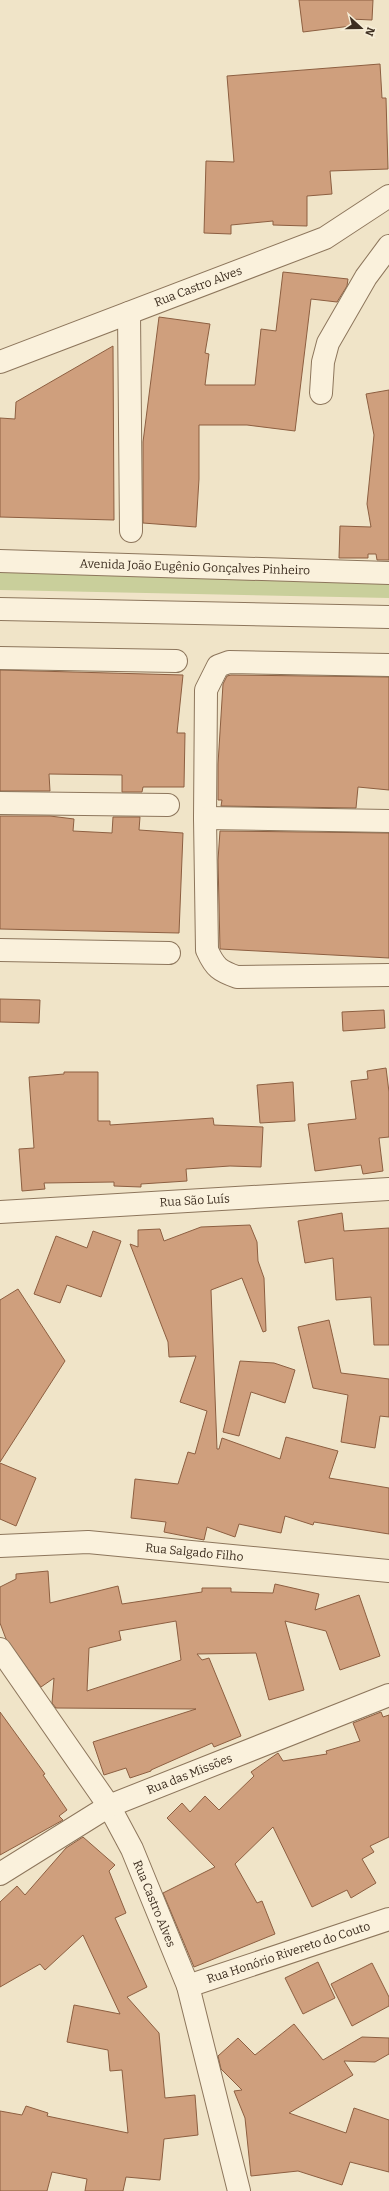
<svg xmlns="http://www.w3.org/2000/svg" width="389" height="2191" viewBox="0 0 389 2191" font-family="Bitter,serif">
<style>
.green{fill:#c9cf9b}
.building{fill:#cf9f7d;stroke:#8d5f41;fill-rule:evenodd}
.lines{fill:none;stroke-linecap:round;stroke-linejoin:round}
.minor-casing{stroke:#8d765c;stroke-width:24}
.minor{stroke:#faf1dc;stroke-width:22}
.labels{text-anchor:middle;stroke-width:3.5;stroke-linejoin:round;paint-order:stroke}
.street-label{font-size:12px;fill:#3d2e20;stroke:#f7eed8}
</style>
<rect width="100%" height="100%" fill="#f0e4c8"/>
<polygon class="green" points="0,569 389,577 389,598 0,590"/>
<g class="building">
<polygon points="299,0 373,0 372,20 350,19 351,26 303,32"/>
<polygon points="380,64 382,98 386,98 388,169 330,171 332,194 307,196 307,226 273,225 273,221 231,225 231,234 204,233 206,161 234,162 227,76"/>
<polygon points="283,272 348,279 347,286 337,302 311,299 295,431 247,425 199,425 199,479 196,527 143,523 143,442 159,317 210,324 205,353 209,354 205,385 255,385 261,329 276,331"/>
<polygon points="113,346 114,520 0,517 0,418 15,419 16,402"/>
<polygon points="389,390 389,560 377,560 376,554 368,554 368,558 339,558 340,526 371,527 367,504 374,435 366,394"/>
<polygon points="0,670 183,675 177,733 185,733 184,787 143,787 142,792 122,792 122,775 49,774 50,791 0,791"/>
<polygon points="231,675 389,677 389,790 358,787 356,808 221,806 222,800 218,800 218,764 223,684 227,676"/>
<polygon points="0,816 50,816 74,819 73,831 112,833 113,817 140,817 139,830 183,833 179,933 0,929"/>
<polygon points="220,831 389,833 389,958 220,949 218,860"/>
<polygon points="0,999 40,1000 39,1023 0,1022"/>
<polygon points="384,1010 385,1028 343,1031 342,1012"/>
<polygon points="386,1068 389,1092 389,1137 379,1138 383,1171 363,1174 361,1165 315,1171 308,1124 356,1119 351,1081 368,1079 367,1071"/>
<polygon points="64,1072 98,1072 98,1121 110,1121 110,1125 213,1118 214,1125 263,1127 261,1167 230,1166 186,1169 187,1181 141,1184 141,1187 114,1186 114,1182 44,1183 45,1189 22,1191 19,1149 34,1148 29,1077 64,1074"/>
<polygon points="293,1082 295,1121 260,1123 257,1085"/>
<polygon points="342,1213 344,1231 389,1228 389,1345 374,1345 371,1297 336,1300 333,1258 305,1263 298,1221"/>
<polygon points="250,1225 257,1242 258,1261 264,1278 266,1331 263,1332 242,1278 211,1290 217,1449 219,1449 222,1438 280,1459 286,1437 338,1451 329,1478 389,1488 389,1534 314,1522 313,1525 285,1516 281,1533 239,1524 235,1537 207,1527 204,1540 164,1532 166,1522 131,1518 135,1479 178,1484 188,1452 195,1454 207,1411 180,1402 196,1356 169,1357 168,1342 130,1244 138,1247 138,1230 160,1229 164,1241 201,1227"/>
<polygon points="93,1231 121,1241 101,1297 67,1285 60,1303 34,1294 56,1236 87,1248"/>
<polygon points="18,1289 65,1361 0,1462 0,1300"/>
<polygon points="329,1320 341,1373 389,1379 389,1417 380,1416 375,1448 341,1442 348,1395 313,1388 298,1327"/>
<polygon points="240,1361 274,1363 295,1370 285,1403 251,1392 239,1436 223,1432"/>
<polygon points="0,1463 36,1478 16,1526 0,1519"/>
<path d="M48 1571 50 1603 118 1586 122 1604 202 1592V1588H231V1592L273 1593 275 1584 319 1594 315 1610 359 1595 380 1656 340 1670 326 1631 285 1621 304 1690 269 1700 256 1653 197 1654 202 1660 209 1658 241 1736 214 1747 212 1743 151 1770V1771L130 1778 126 1768 104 1775 93 1742 196 1709 56 1708 52 1703 54 1678 41 1687 6 1639 0 1623V1587L16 1579V1574ZM176 1621 181 1660 87 1691 89 1648 121 1640 119 1631Z"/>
<polygon points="0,1712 45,1774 43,1775 67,1810 59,1816 63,1820 0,1855"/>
<polygon points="381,1712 383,1717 389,1715 389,1837 370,1846 374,1852 362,1859 376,1883 351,1898 347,1890 312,1907 273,1827 235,1864 257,1903 262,1901 275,1934 194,1967 163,1893 215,1867 167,1818 182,1803 190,1812 205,1796 219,1810 254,1776 251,1772 278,1753 283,1761 327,1754 326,1751 360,1741 353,1723"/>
<polygon points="83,1837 115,1865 109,1871 126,1913 115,1918 147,1987 127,1997 159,2033 165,2098 195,2095 198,2135 164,2139 160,2180 126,2177 123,2191 85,2191 87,2179 52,2172 47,2191 0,2191 0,2111 22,2115 26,2106 48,2113 47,2116 128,2133 122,2070 110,2071 108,2050 67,2042 74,2005 120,2014 83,1935 45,1970 40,1964 0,1987 0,1902 17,1886 25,1895 66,1848"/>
<polygon points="318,1962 335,1998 303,2014 285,1978"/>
<polygon points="372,1963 389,1997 389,2006 352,2026 331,1984"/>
<polygon points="294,2024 323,2060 362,2037 389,2038 389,2054 375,2062 344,2061 353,2075 289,2113 346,2133 354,2108 389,2120 389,2172 350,2162 342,2185 298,2171 251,2176 245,2118 234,2091 242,2090 221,2069 218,2056 238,2038 255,2055"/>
</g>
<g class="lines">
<defs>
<g id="minor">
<polyline points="129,313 131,531"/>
<path id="s1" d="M0 362 325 238 389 196"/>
<polyline points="321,393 323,362 328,343 366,277 389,246"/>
<path id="s2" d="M0 561 389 573"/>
<polyline points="0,609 389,617"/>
<polyline points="0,658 176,661"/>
<path d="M389 665 229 662 218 666 206 690 205 818 207 950C215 968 220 971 237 977L389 975"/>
<polyline points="0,803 168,805"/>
<polyline points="205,818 389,821"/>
<polyline points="0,950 169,953"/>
<path id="s3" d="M0 1212 389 1189"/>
<path id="s4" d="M0 1546 88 1542 389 1571"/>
<path id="s5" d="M0 1649 109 1806 132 1849 188 1986 239 2191"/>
<path id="s6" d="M0 1874 109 1806 389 1695"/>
<path id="s7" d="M188 1986 389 1919"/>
</g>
</defs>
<use href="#minor" class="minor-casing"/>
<use href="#minor" class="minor"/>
</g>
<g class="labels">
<g class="street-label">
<text dy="4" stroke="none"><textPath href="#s1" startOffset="212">Rua Castro Alves</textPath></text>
<text dy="4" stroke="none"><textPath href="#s2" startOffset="195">Avenida João Eugênio Gonçalves Pinheiro</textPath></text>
<text dy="4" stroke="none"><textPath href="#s3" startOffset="195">Rua São Luís</textPath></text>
<text dy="4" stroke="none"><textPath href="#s4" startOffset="195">Rua Salgado Filho</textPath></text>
<text dy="4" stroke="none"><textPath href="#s6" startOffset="215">Rua das Missões</textPath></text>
<text dy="4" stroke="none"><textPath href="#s5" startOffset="299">Rua Castro Alves</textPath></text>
<text dy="4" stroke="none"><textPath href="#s7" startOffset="106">Rua Honório Rivereto do Couto</textPath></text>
</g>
</g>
<g transform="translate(361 28) rotate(111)" stroke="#f7eed8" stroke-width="3" paint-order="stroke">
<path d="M0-3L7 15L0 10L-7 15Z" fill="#3d2e20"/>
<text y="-6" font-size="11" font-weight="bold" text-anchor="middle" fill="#3d2e20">N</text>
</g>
</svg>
